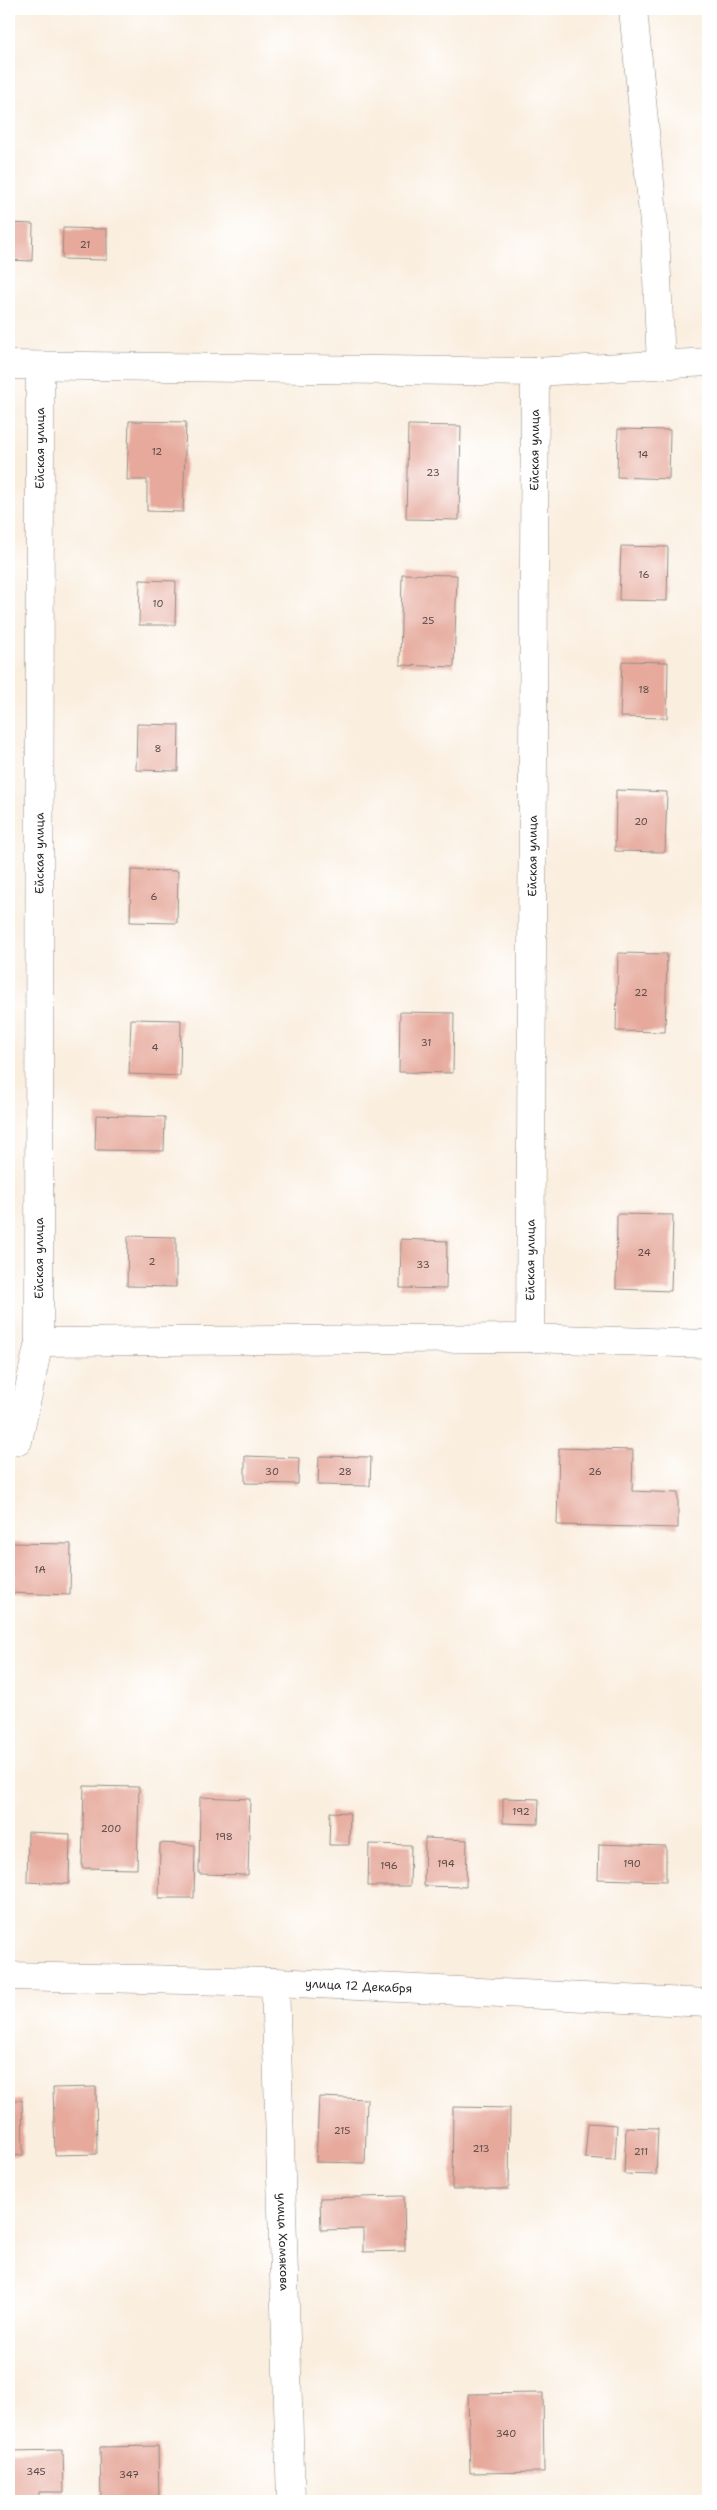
<svg xmlns="http://www.w3.org/2000/svg" width="717" height="2510" viewBox="0 0 717 2510" font-family="'Shantell Sans',sans-serif">
<style>
.building{fill:#e6a99b}
.lines{fill:none;stroke-linecap:round;stroke-linejoin:round}
.minor-casing{stroke:#928c85;stroke-width:29}
.minor{stroke:#fff;stroke-width:28}
.labels{text-anchor:middle;stroke-width:4.5;stroke-linejoin:round;paint-order:stroke}
.number-label{font-size:10px;fill:#5a4a47}
.street-label{font-size:12px;fill:#2b2b2b;stroke:#fff}
</style>
<rect width="100%" height="100%" fill="#fff"/>
<filter id="ink" filterUnits="userSpaceOnUse"><feTurbulence type="fractalNoise" baseFrequency=".02" numOctaves="2"/><feDisplacementMap in="SourceGraphic" scale="10" xChannelSelector="R" yChannelSelector="G"/><feConvolveMatrix kernelMatrix="1 2 1 2 8 2 1 2 1" color-interpolation-filters="sRGB"/></filter>
<filter id="wash" filterUnits="userSpaceOnUse"><feTurbulence type="fractalNoise" baseFrequency=".0096" numOctaves="4" result="noise"/><feDisplacementMap in="SourceGraphic" scale="20" xChannelSelector="R" yChannelSelector="G"/><feGaussianBlur stdDeviation="1.12" result="paint"/><feColorMatrix in="noise" values="0 0 0 0 0 0 0 0 0 0 0 0 0 0 0 0 0 1.4 0 .05"/><feComposite in="paint" operator="in"/></filter>
<g filter="url(#wash)">
<rect width="100%" height="100%" fill="#faeedf"/>
<g id="blocks">
<g class="building">
<polygon points="9,223 33,224 32,261 9,260"/>
<polygon points="63,228 107,229 107,260 62,259"/>
<polygon points="129,421 186,422 183,512 147,511 147,480 127,480"/>
<polygon points="408,425 461,426 459,520 406,519"/>
<polygon points="618,429 670,430 669,479 617,477"/>
<polygon points="621,546 668,547 667,601 619,600"/>
<polygon points="402,574 457,575 454,667 400,665"/>
<polygon points="140,580 176,581 175,625 139,625"/>
<polygon points="622,661 668,662 667,718 620,717"/>
<polygon points="137,724 179,725 178,771 136,770"/>
<polygon points="616,790 667,792 665,852 615,851"/>
<polygon points="131,870 178,871 177,923 130,922"/>
<polygon points="618,953 667,954 665,1032 616,1031"/>
<polygon points="400,1012 454,1013 453,1073 399,1072"/>
<polygon points="131,1019 181,1020 180,1076 129,1074"/>
<polygon points="96,1115 165,1117 164,1151 95,1150"/>
<polygon points="617,1214 673,1215 671,1291 616,1289"/>
<polygon points="128,1236 176,1237 176,1287 127,1286"/>
<polygon points="401,1239 447,1241 446,1289 400,1288"/>
<polygon points="559,1448 633,1450 632,1491 678,1493 678,1528 557,1525"/>
<polygon points="245,1456 299,1458 298,1484 245,1483"/>
<polygon points="319,1456 371,1457 370,1486 318,1485"/>
<polygon points="9,1543 71,1544 70,1595 9,1593"/>
<polygon points="84,1786 139,1787 137,1869 82,1868"/>
<polygon points="200,1797 250,1799 248,1875 199,1874"/>
<polygon points="503,1798 539,1799 538,1824 503,1823"/>
<polygon points="9,1811 11,1811 10,1853 9,1853"/>
<polygon points="330,1812 350,1813 349,1845 329,1845"/>
<polygon points="28,1832 70,1834 69,1884 27,1882"/>
<polygon points="425,1838 467,1840 466,1887 424,1886"/>
<polygon points="160,1843 195,1845 194,1898 159,1898"/>
<polygon points="369,1844 411,1845 410,1886 368,1886"/>
<polygon points="599,1844 666,1846 666,1881 598,1879"/>
<polygon points="96,2087 97,2154 55,2155 53,2088"/>
<polygon points="319,2097 367,2099 365,2163 316,2162"/>
<polygon points="9,2100 22,2100 23,2155 9,2156"/>
<polygon points="453,2107 510,2108 509,2189 452,2189"/>
<polygon points="588,2123 617,2125 615,2160 585,2158"/>
<polygon points="626,2127 658,2128 656,2175 624,2174"/>
<polygon points="404,2196 405,2251 363,2252 363,2229 321,2230 320,2198"/>
<polygon points="543,2393 544,2472 470,2473 468,2394"/>
<polygon points="158,2446 159,2501 101,2501 100,2447"/>
<polygon points="63,2450 64,2492 39,2492 39,2501 9,2501 9,2451"/>
</g>
</g>
</g>
<g filter="url(#ink)">
<use href="#blocks" fill-opacity="0" stroke="#928c85" stroke-width="1"/>
<g class="lines">
<defs>
<g id="minor">
<polyline points="633,9 655,234 661,364"/>
<polyline points="9,365 535,372 708,362"/>
<path id="s1" d="M530 1338 535 372"/>
<polyline points="39,1342 530,1338 708,1344"/>
<path id="s2" d="M18 1441 39 1342 40 366"/>
<path id="s3" d="M9 1976 275 1982 708 2003"/>
<path id="s4" d="M275 1982 291 2501"/>
</g>
</defs>
<use href="#minor" class="minor-casing"/>
<use href="#minor" class="minor"/>
</g>
</g>
<g class="labels">
<g class="number-label">
<text x="85" y="248">21</text>
<text x="157" y="455">12</text>
<text x="643" y="458">14</text>
<text x="433" y="476">23</text>
<text x="644" y="578">16</text>
<text x="158" y="607">10</text>
<text x="428" y="624">25</text>
<text x="644" y="693">18</text>
<text x="158" y="752">8</text>
<text x="641" y="825">20</text>
<text x="154" y="900">6</text>
<text x="641" y="996">22</text>
<text x="426" y="1046">31</text>
<text x="155" y="1051">4</text>
<text x="644" y="1256">24</text>
<text x="152" y="1265">2</text>
<text x="423" y="1268">33</text>
<text x="272" y="1475">30</text>
<text x="345" y="1475">28</text>
<text x="595" y="1475">26</text>
<text x="40" y="1573">1А</text>
<text x="521" y="1815">192</text>
<text x="111" y="1832">200</text>
<text x="224" y="1840">198</text>
<text x="446" y="1867">194</text>
<text x="632" y="1867">190</text>
<text x="389" y="1869">196</text>
<text x="342" y="2134">215</text>
<text x="481" y="2152">213</text>
<text x="641" y="2155">211</text>
<text x="506" y="2437">340</text>
<text x="36" y="2475">345</text>
<text x="129" y="2478">347</text>
</g>
<g class="street-label">
<text dy="4" stroke="none"><textPath href="#s2" startOffset="995">Ейская улица</textPath></text>
<text dy="4" stroke="none"><textPath href="#s1" startOffset="888">Ейская улица</textPath></text>
<text dy="4" stroke="none"><textPath href="#s2" startOffset="590">Ейская улица</textPath></text>
<text dy="4" stroke="none"><textPath href="#s1" startOffset="482">Ейская улица</textPath></text>
<text dy="4" stroke="none"><textPath href="#s2" startOffset="185">Ейская улица</textPath></text>
<text dy="4" stroke="none"><textPath href="#s1" startOffset="78">Ейская улица</textPath></text>
<text dy="4" stroke="none"><textPath href="#s3" startOffset="350">улица 12 Декабря</textPath></text>
<text dy="4" stroke="none"><textPath href="#s4" startOffset="260">улица Хомякова</textPath></text>
</g>
</g>
<rect width="717" height="2510" fill="none" stroke="#fff" stroke-width="30"/>
</svg>
